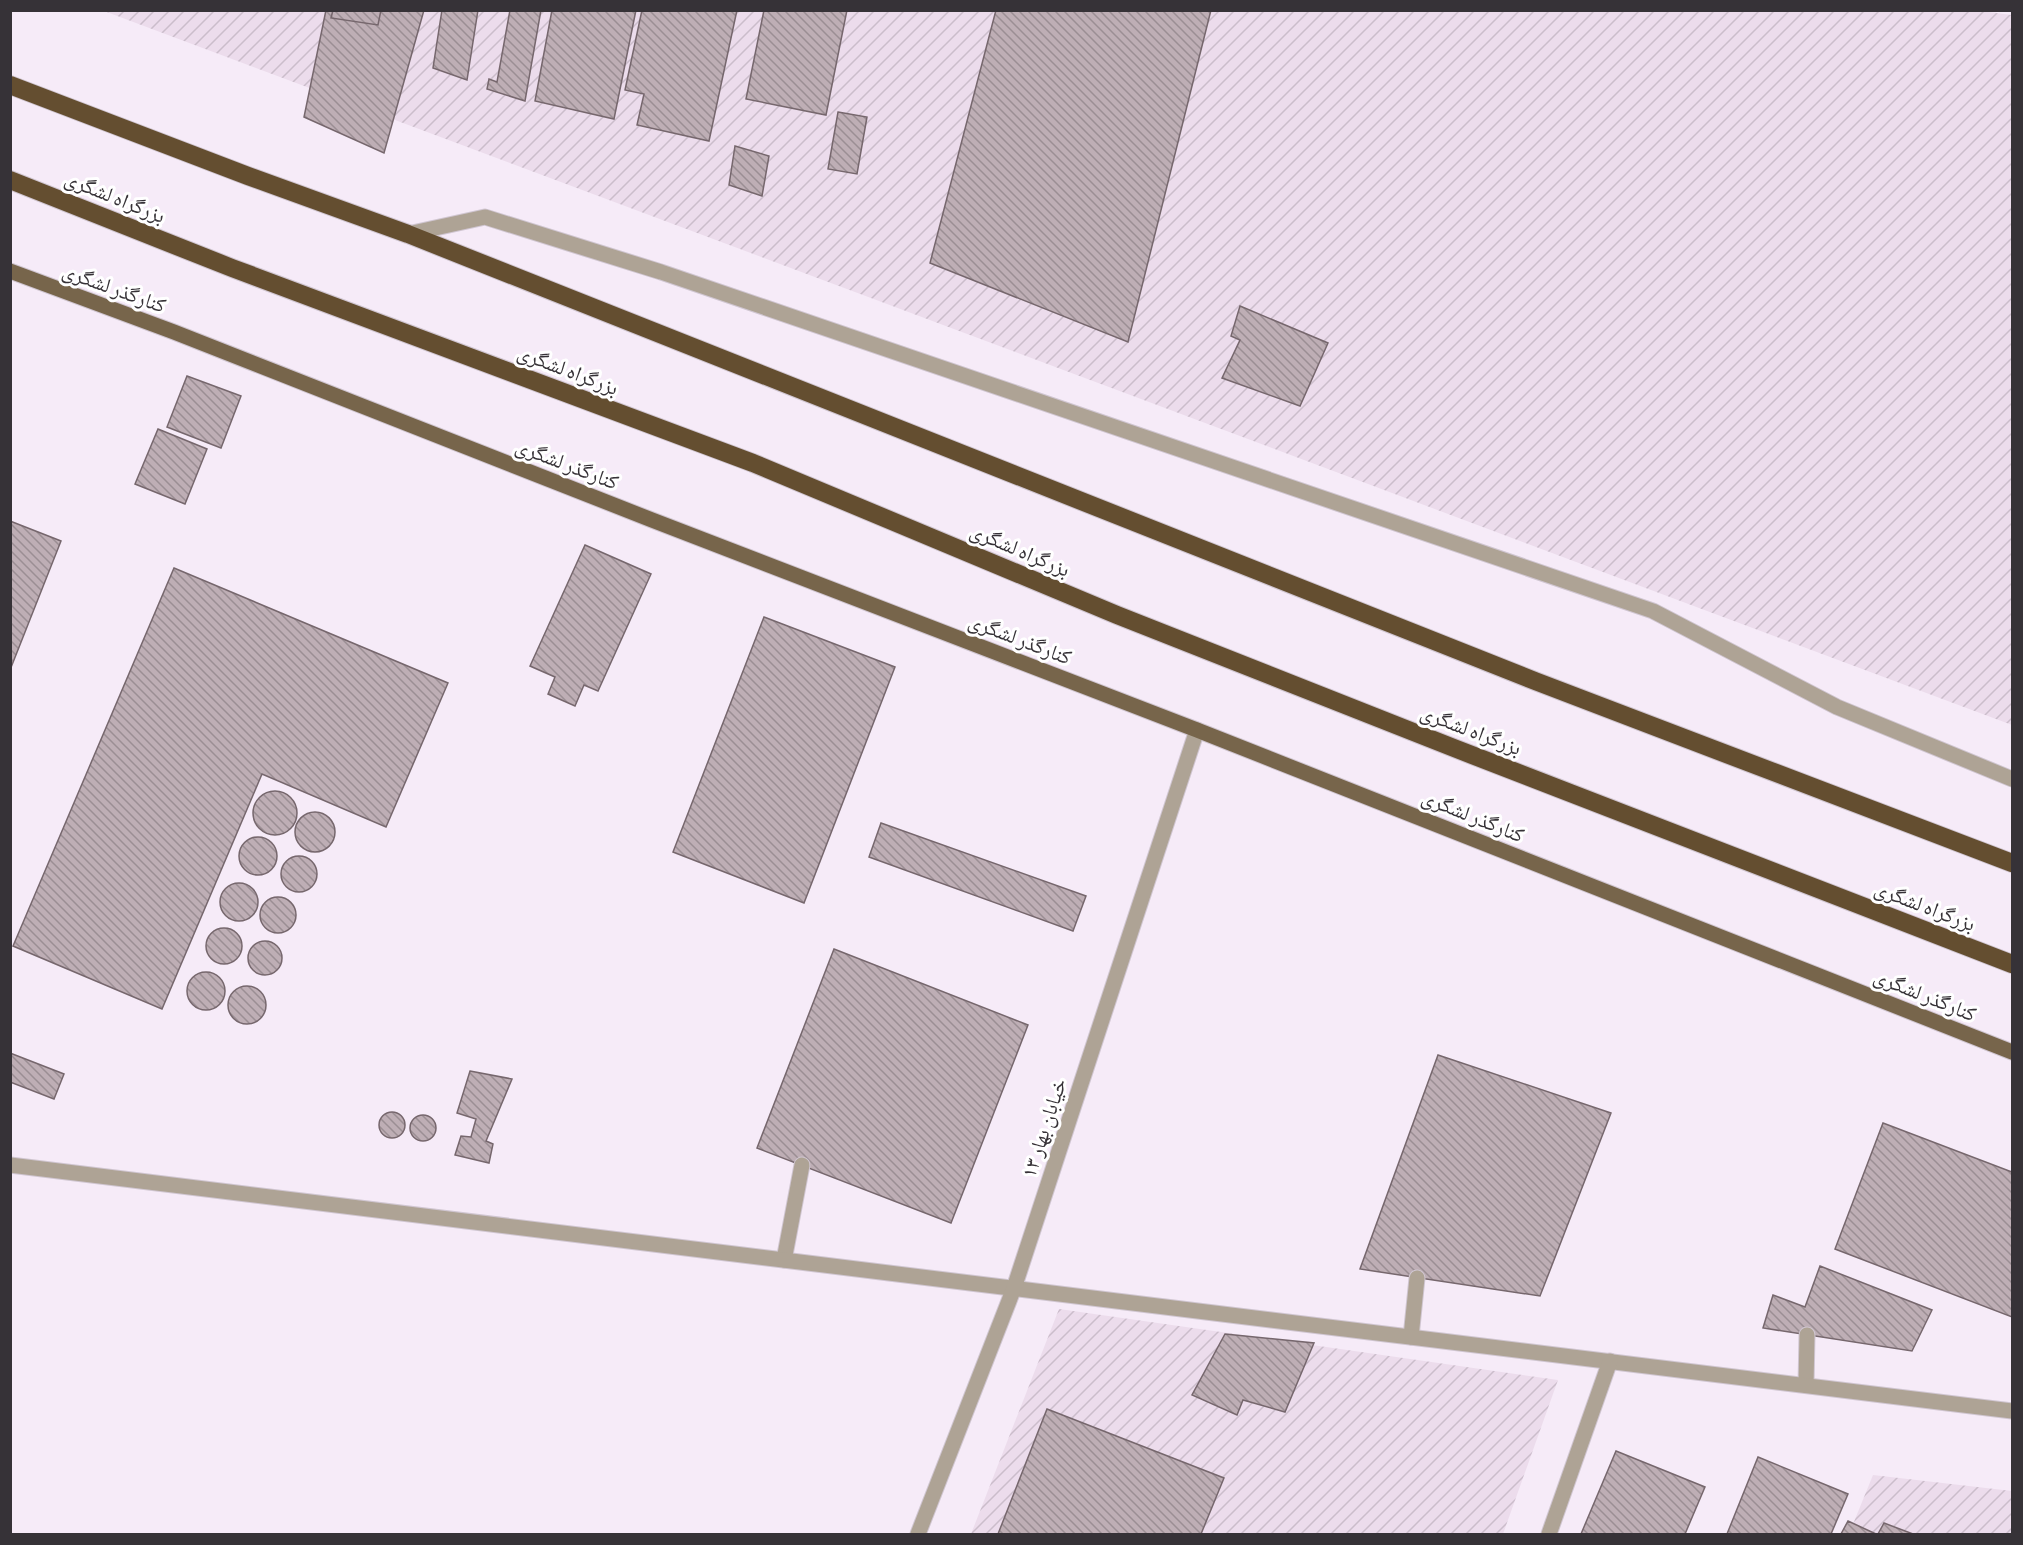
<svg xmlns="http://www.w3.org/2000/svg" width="2023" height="1545" viewBox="0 0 2023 1545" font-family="'Alegreya Sans','Noto Naskh Arabic',sans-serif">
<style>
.industrial{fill:url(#industrial-furrows)}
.building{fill:url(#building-back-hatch);stroke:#76676d;stroke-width:1.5}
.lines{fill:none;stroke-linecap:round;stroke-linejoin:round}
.lane-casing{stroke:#d0c6d1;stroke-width:17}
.street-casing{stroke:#d0c6d1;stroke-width:17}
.primary-casing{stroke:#d0c6d1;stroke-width:17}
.highway-casing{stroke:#d0c6d1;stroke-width:20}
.lane{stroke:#aea395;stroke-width:15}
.street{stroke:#aea395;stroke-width:15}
.primary{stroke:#77654b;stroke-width:15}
.highway{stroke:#644e30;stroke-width:18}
.labels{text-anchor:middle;stroke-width:6;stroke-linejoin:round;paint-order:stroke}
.street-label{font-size:21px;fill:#363237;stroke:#fff}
</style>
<defs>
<pattern id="industrial-furrows" width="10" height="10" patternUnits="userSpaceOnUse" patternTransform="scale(1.5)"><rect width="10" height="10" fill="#ecdcec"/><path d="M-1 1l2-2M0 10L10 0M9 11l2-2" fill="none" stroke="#cbbdcb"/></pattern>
<pattern id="building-back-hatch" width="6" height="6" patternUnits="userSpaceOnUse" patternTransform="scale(1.5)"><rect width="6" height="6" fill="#beaeb5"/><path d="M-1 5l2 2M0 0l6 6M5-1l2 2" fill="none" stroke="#9b8e94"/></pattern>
</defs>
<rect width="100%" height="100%" fill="#f6ebf8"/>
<g class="industrial">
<polygon points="1972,10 2012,15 2012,725 104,11"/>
<polygon points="1059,1309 1558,1380 1503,1534 971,1534"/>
<polygon points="1873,1475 2012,1491 2012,1534 1849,1534"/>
</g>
<g class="building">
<polygon points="326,10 424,10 384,153 304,117"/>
<polygon points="333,10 381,10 378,25 331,18"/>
<polygon points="442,10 478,10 467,80 433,68"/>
<polygon points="510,10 541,10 525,101 487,89 489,79 497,82"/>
<polygon points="552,10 636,10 614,119 535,101"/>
<polygon points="642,10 737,10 709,141 637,125 644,94 625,90"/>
<polygon points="764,10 847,10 826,115 746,99"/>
<polygon points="996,10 1211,10 1128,342 930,263"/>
<polygon points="838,112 867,117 857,174 828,169"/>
<polygon points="735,146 769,156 762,196 729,185"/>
<polygon points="1240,306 1328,343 1300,406 1222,378 1240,340 1231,336"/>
<polygon points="187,376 241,396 221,448 167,427"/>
<polygon points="158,429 207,449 185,504 135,484"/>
<polygon points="10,521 61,541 10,670"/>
<polygon points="585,545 651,574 598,691 584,685 575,706 548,694 555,677 530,666"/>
<polygon points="174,568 448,683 386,827 262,774 162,1009 13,946"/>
<polygon points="764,617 895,667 804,903 673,852"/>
<circle cx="275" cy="813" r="22"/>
<circle cx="315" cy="832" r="20"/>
<polygon points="881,823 1086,896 1073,931 869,857"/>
<circle cx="258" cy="856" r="19"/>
<circle cx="299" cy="874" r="18"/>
<circle cx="239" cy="902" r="19"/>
<circle cx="278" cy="915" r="18"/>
<circle cx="224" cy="946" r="18"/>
<circle cx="265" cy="958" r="17"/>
<polygon points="834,949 1028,1025 951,1223 757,1148"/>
<circle cx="206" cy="991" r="19"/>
<circle cx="247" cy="1005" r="19"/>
<polygon points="10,1053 64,1074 54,1099 10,1082"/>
<polygon points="1438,1055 1611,1113 1540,1296 1360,1269"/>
<polygon points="470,1071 512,1079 486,1141 493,1144 489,1163 455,1155 461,1136 471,1137 476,1119 457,1113"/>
<circle cx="392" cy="1125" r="13"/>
<circle cx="423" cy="1128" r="13"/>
<polygon points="1883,1123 2012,1172 2012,1317 1835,1249"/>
<polygon points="1820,1266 1932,1310 1912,1351 1763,1328 1773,1295 1805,1307"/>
<polygon points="1225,1334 1314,1343 1285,1412 1243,1400 1237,1415 1192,1395"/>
<polygon points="1047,1409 1224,1478 1201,1534 998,1534"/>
<polygon points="1616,1451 1705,1487 1685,1534 1581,1534"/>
<polygon points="1758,1457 1848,1494 1831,1534 1727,1534"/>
<polygon points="1848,1521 1876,1534 1841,1534"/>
<polygon points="1884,1523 1913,1534 1878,1534"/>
</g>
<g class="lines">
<defs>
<g id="lane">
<polyline points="784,1260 802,1165"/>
<polyline points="1411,1337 1417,1278"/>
<polyline points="1806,1385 1807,1335"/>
</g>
<g id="street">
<polyline points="408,234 485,217 661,272 1653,611 1837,707 2012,779"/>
<polyline points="10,1165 2012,1411"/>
<polyline points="918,1534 1014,1288 1197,730"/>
<polyline points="1549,1534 1610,1361"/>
</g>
<polyline id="primary" points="10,271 174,332 652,520 1197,730 2012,1052"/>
<g id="highway">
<polyline points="10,85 248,176 408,234 1535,681 2012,863"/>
<polyline points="10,180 232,268 753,463 1117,615 1454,748 2012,964"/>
</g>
</defs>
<use href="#lane" class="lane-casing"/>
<use href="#street" class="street-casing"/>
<use href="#primary" class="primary-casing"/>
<use href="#highway" class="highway-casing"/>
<use href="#lane" class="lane"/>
<use href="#street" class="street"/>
<use href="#primary" class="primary"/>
<use href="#highway" class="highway"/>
</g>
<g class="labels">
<g class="street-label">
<text transform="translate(115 197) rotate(22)" y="7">بزرگراه لشگری</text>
<text transform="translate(114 288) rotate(20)" y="7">کنارگذر لشگری</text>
<text transform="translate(568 370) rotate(21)" y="7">بزرگراه لشگری</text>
<text transform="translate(567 464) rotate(21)" y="7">کنارگذر لشگری</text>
<text transform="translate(1020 550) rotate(23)" y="7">بزرگراه لشگری</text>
<text transform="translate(1020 639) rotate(21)" y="7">کنارگذر لشگری</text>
<text transform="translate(1471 730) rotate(21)" y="7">بزرگراه لشگری</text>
<text transform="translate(1473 816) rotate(22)" y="7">کنارگذر لشگری</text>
<text transform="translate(1925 906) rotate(21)" y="7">بزرگراه لشگری</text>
<text transform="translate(1925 995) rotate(22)" y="7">کنارگذر لشگری</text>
<text transform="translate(1044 1128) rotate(-72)" y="7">خیابان بهار ۱۳</text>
</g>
</g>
<rect width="2023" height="1545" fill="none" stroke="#363237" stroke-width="24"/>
</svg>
